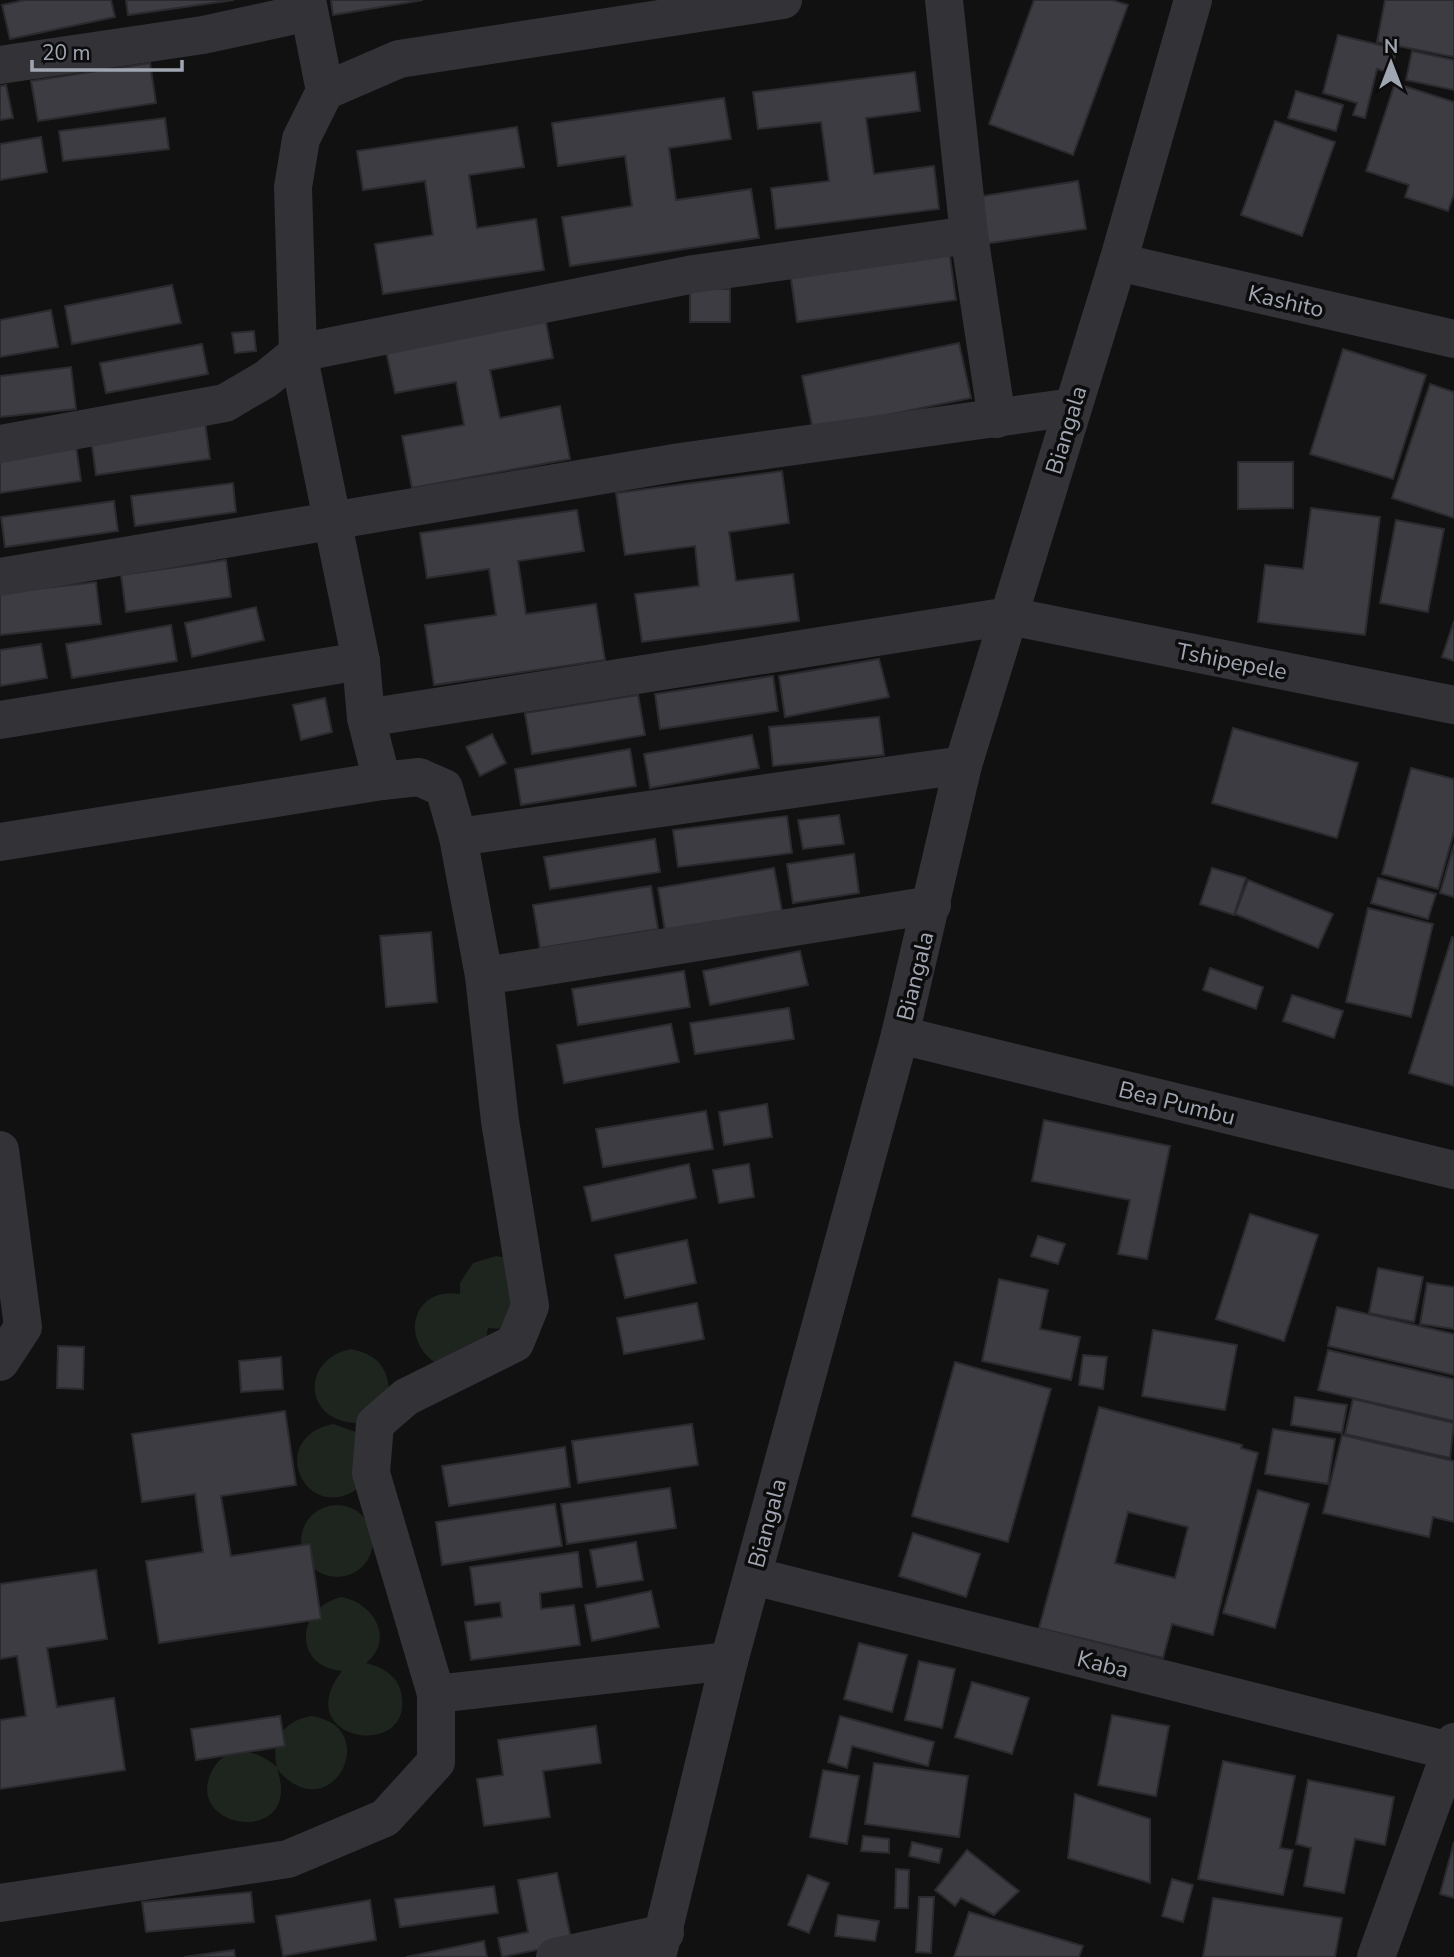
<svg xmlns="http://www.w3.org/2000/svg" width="1454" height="1957" viewBox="0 0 1454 1957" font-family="'Nunito Sans',sans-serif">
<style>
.green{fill:#1d251e}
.building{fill:#3c3c42;stroke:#2b2a2e;stroke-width:2;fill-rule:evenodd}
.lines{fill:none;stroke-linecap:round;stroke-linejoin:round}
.minor{stroke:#323237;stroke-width:38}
.labels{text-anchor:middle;stroke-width:7;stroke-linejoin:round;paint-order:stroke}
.street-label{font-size:23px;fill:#a1a6b3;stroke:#0c0c0d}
</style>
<rect width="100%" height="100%" fill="#111112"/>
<g class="green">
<path d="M496 1256 508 1258 527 1273 502 1329 488 1328 485 1345 434 1362C399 1336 415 1286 460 1294V1283L473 1263Z"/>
<path d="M351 1349C375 1354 387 1365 389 1390L358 1423C304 1423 299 1360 351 1349Z"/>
<path d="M333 1424 356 1432 361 1486C308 1529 263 1439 333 1424Z"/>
<circle cx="337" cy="1541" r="36"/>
<path d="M342 1597C373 1603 396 1639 366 1663 382 1667 397 1675 401 1692 417 1762 287 1742 342 1671 293 1667 295 1607 342 1597Z"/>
<path d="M311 1716C385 1726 331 1833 277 1769 305 1848 179 1831 213 1769 228 1742 258 1750 277 1767 270 1740 284 1721 311 1716Z"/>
</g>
<g class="building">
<polygon points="25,0 111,0 115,17 10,39 2,5"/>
<polygon points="126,0 234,0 128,15"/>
<polygon points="331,0 423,0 333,15"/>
<polygon points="1034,0 1112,0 1128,5 1073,155 989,124"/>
<polygon points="1385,0 1454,0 1454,57 1377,42"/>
<polygon points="1338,35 1397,49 1390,73 1377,69 1365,118 1353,115 1357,103 1323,93"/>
<polygon points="1412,51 1454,60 1454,90 1406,80"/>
<polygon points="150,63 156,103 38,121 31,81"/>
<polygon points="915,72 920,111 866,118 874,174 934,166 939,209 776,229 771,188 829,181 821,122 758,129 753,92"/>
<polygon points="1395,83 1454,102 1454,194 1448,211 1405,197 1409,185 1366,171"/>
<polygon points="6,85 13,118 0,120 0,86"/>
<polygon points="1296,91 1343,105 1336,131 1288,118"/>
<polygon points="724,98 731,139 669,148 676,200 751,189 759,238 570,266 562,217 632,206 625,156 558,166 552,123"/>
<polygon points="165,118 169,149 63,161 59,131"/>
<polygon points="1275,121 1335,142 1302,236 1241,215"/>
<polygon points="517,127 524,167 469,175 477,228 536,219 544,270 383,294 375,244 433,235 425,181 363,190 357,151"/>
<polygon points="41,137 47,172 0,180 0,144"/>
<polygon points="1078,181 1086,229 983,244 976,197"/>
<polygon points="949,250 956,300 797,322 790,272"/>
<polygon points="172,285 181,323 72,344 65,306"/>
<rect x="690" y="289" width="40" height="33"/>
<polygon points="51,310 58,347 0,357 0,320"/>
<polygon points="545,317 553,358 490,370 500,418 560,406 570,459 412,488 402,436 464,425 456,382 395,393 385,346"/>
<polygon points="254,331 256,351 235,353 232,333"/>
<polygon points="959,343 971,398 813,430 802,376"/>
<polygon points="202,344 208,374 106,393 100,363"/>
<polygon points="1343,349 1426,375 1393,479 1310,454"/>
<polygon points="71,367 76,409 0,417 0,376"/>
<polygon points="1430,384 1454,392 1454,518 1392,498"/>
<polygon points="205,422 210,459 96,475 91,439"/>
<polygon points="76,446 81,481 0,493 0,457"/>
<polygon points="1238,462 1293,462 1293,508 1238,509"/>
<polygon points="782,471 789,523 729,532 736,581 793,574 799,621 642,642 635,594 699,586 695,546 625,555 616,493"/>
<polygon points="233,483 236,512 135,526 131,496"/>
<polygon points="114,501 118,531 5,547 1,517"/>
<polygon points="1311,508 1380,517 1365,635 1258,622 1265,565 1303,569"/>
<polygon points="577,510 584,551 518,561 526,614 596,604 605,660 434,685 425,625 496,615 489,569 427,578 420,533"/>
<polygon points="1396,520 1444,529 1428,612 1380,603"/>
<polygon points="226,560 231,597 126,612 121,575"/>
<polygon points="96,582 101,624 0,635 0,593"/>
<polygon points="256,607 264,640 192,657 185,623"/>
<polygon points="1454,621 1454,661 1442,657"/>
<polygon points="171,625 177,661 72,678 66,644"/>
<polygon points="41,644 47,678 0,686 0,650"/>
<polygon points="879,659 889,697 785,717 779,676"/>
<polygon points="773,676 778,711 660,729 655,694"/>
<polygon points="638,695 645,735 532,754 525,713"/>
<polygon points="325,698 332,732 301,740 293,705"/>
<polygon points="879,717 884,755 773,766 769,727"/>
<polygon points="1233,728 1358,763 1337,838 1212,803"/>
<polygon points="492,734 506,763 480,776 466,747"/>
<polygon points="752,735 759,768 650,788 644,754"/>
<polygon points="630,749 636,786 521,805 515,769"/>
<polygon points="1411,768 1454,779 1454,832 1438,889 1382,874"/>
<polygon points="839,815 844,844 803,849 798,820"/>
<polygon points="787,816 792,853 678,867 673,830"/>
<polygon points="655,839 660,872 550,889 544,857"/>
<polygon points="1454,844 1454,897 1440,893"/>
<polygon points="854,854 859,893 793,903 787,864"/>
<polygon points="774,868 782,911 665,931 658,888"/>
<polygon points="1212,868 1246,878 1234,915 1200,904"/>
<polygon points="1378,878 1436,894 1428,919 1371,903"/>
<polygon points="1248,880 1333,914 1318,948 1235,914"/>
<polygon points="651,886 658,929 540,948 533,905"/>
<polygon points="1368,908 1433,924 1411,1017 1346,1002"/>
<polygon points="431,932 437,1002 386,1007 380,936"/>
<polygon points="1452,937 1454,938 1454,1086 1409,1073"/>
<polygon points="800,951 808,985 710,1005 703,971"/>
<polygon points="1210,968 1263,987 1256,1009 1203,990"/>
<polygon points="684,971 690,1007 578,1025 572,989"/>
<polygon points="1292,995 1343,1011 1334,1038 1283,1021"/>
<polygon points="789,1008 794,1039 695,1054 690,1023"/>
<polygon points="671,1024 679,1062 564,1083 557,1045"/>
<polygon points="767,1104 772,1137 724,1145 719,1112"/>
<polygon points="706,1111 713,1149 603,1167 596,1129"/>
<polygon points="1044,1120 1170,1146 1147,1259 1118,1254 1130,1200 1032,1181"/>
<polygon points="689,1164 696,1198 592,1221 584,1187"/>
<polygon points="749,1164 754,1197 719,1203 713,1170"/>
<polygon points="1250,1214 1318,1235 1284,1341 1216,1319"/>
<polygon points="1038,1236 1065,1244 1058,1264 1031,1256"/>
<polygon points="687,1240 696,1283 625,1298 615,1255"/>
<polygon points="1378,1268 1423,1277 1414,1322 1369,1313"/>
<polygon points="999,1279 1048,1290 1040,1329 1080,1337 1071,1380 982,1361"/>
<polygon points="1427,1283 1454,1287 1454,1329 1420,1324"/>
<polygon points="697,1303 704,1339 624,1354 617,1318"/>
<polygon points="1337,1307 1454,1334 1454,1375 1328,1346"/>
<polygon points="1153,1330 1237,1345 1225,1410 1142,1396"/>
<polygon points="58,1346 84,1347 83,1389 57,1388"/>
<polygon points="1328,1350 1454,1379 1454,1421 1318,1390"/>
<polygon points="1083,1355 1107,1357 1103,1389 1079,1385"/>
<polygon points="281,1357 283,1389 241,1392 239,1361"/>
<polygon points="955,1362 1051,1389 1008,1542 912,1516"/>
<polygon points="1295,1397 1347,1405 1342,1433 1291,1425"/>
<polygon points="1353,1399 1454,1423 1450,1458 1345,1434"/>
<path d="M1099 1407 1242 1445 1241 1448 1258 1453 1213 1635 1172 1624 1163 1658 1039 1628ZM1128 1512 1188 1527 1175 1578 1115 1563Z"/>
<polygon points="285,1411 296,1485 221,1496 231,1556 310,1544 321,1619 159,1643 146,1561 203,1552 195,1494 142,1502 132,1434"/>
<polygon points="692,1424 698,1465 578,1483 572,1441"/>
<polygon points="1273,1429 1335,1439 1328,1484 1265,1474"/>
<polygon points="1342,1435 1454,1461 1454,1522 1433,1517 1429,1537 1323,1513"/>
<polygon points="565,1447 570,1487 449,1506 442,1466"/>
<polygon points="670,1488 676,1528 567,1544 561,1504"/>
<polygon points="1258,1490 1309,1504 1275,1628 1223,1613"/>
<polygon points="555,1504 562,1546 442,1565 436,1522"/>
<polygon points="913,1533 980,1554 966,1597 899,1576"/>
<polygon points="636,1542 643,1580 597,1587 590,1550"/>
<polygon points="578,1552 582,1587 540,1593 541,1609 574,1605 580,1645 471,1660 465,1622 502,1617 500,1602 475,1605 470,1567"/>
<polygon points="96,1570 107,1639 47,1648 57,1707 114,1698 125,1770 0,1789 0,1720 26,1716 17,1656 0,1659 0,1584"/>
<polygon points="651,1591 659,1627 592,1641 585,1605"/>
<polygon points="859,1643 907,1655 892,1712 844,1699"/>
<polygon points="919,1661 955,1669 942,1728 905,1720"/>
<polygon points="972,1682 1029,1698 1012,1754 955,1737"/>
<polygon points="1112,1715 1169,1726 1156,1796 1098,1785"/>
<polygon points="280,1716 285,1746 196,1760 191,1729"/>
<polygon points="840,1716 934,1742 928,1766 852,1746 847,1768 828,1762"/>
<polygon points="596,1726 601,1763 543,1771 550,1817 484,1826 477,1779 503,1775 498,1740"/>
<polygon points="1223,1761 1295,1776 1280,1848 1293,1850 1283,1895 1198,1879"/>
<polygon points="874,1763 968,1776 959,1837 865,1824"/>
<polygon points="823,1770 859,1776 847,1844 810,1837"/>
<polygon points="1308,1780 1394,1797 1385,1845 1355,1839 1344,1893 1304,1886 1311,1848 1296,1844"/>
<polygon points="1075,1794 1150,1819 1150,1883 1068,1858"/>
<polygon points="863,1836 889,1839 889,1853 861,1851"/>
<polygon points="912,1842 942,1849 939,1863 909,1856"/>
<polygon points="1454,1842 1454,1898 1440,1894"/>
<polygon points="967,1850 1019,1891 994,1915 961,1898 955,1906 935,1890"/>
<polygon points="896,1869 909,1870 908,1908 895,1908"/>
<polygon points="557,1873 572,1943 502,1957 498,1938 528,1932 518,1880"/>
<polygon points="808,1875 829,1883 809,1933 788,1925"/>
<polygon points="1172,1879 1193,1885 1183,1922 1162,1916"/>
<polygon points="494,1886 498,1913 400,1927 395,1899"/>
<polygon points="251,1892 254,1922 146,1932 142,1902"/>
<polygon points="919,1897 934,1897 931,1953 916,1952"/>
<polygon points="1213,1898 1342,1918 1335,1957 1203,1957"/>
<polygon points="370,1900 376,1940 283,1956 276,1916"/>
<polygon points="969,1912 1083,1946 1079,1957 954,1957"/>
<polygon points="838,1915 879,1921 875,1941 835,1936"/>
<polygon points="484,1941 487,1957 406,1957"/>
<polygon points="234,1950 235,1957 184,1957"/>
</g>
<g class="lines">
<g class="minor">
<polyline points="944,0 969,235 997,419"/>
<polyline points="0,65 203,35 309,12"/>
<polyline points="325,91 399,59 783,0"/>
<polyline points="1118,262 1454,339"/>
<polyline points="0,444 225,403 266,379 298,353 694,274 969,235"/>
<polyline points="0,577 680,462 1073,407"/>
<polyline points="366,718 1009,616 1454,705"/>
<polyline points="0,720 361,661"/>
<polyline points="458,837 963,765"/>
<polyline points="0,842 382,781"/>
<polyline points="484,976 932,905"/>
<polyline points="900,1035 1454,1170"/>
<polyline points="0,1150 23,1327 0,1362"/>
<polyline points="753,1576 1454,1752"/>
<polyline points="436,1694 729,1661"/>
<polyline points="0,1903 288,1859 385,1818 436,1762 436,1694 371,1473 375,1424 406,1397 515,1343 530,1306 500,1121 484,976 458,837 444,788 419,777 382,781 366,718 361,661 298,353 293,187 301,139 325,91 307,0"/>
<polyline points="555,1957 665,1933"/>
<polyline points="657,1957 729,1661 900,1035 963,765 1118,262 1193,0"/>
<polyline points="1376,1957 1454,1742"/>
</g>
</g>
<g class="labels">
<g class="street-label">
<text transform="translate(1286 301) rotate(13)" y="8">Kashito</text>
<text transform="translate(1066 430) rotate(-73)" y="8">Biangala</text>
<text transform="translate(1232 661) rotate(11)" y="8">Tshipepele</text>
<text transform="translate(915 976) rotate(-76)" y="8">Biangala</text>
<text transform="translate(1177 1103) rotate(14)" y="8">Bea Pumbu</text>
<text transform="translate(767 1523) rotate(-75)" y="8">Biangala</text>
<text transform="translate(1103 1664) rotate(14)" y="8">Kaba</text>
</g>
</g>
<g transform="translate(1391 63)" stroke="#0c0c0d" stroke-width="5" paint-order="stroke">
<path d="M0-5L12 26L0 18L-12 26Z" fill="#a1a6b3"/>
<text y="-10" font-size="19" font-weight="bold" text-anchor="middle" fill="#a1a6b3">N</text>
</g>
<path d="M32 60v10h150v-10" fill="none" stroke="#a1a6b3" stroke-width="3.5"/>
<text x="42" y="60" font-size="21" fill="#a1a6b3" stroke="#0c0c0d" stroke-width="5" paint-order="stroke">20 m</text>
</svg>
